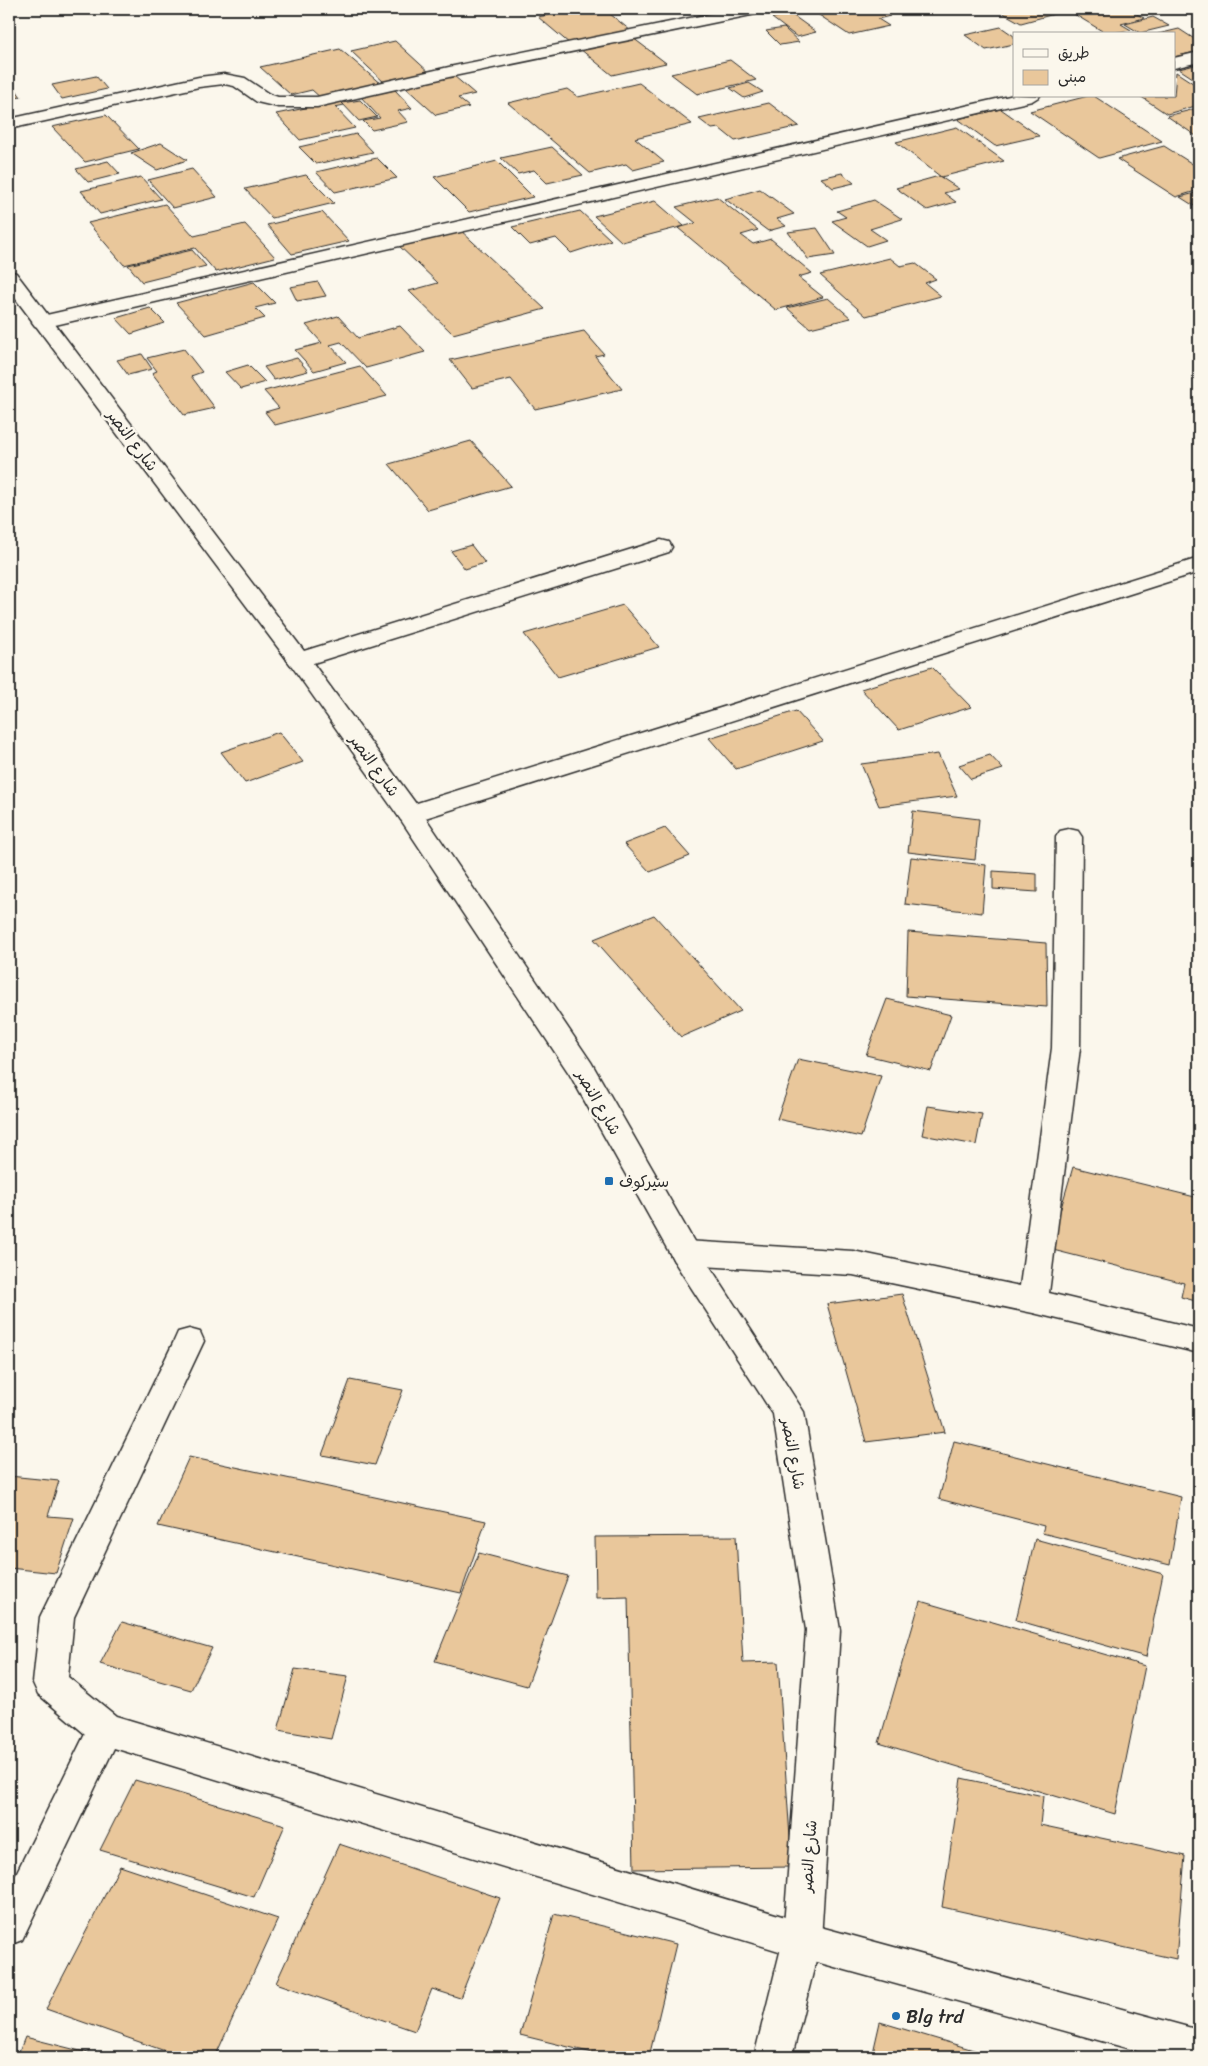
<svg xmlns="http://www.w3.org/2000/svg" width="1208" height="2066" viewBox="0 0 1208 2066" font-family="Sriracha,'Playpen Sans Arabic',sans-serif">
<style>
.building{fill:#e9c79b;stroke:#2b2b2b}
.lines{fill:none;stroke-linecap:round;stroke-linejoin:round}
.lane-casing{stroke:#2b2b2b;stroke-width:3}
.street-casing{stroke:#2b2b2b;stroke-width:3}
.secondary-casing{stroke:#2b2b2b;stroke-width:3}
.primary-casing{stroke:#2b2b2b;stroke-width:3}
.lane{fill:#fbf7ec;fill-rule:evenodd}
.street{fill:#fbf7ec;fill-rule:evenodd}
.secondary{fill:#fbf7ec;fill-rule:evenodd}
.primary{fill:#fbf7ec;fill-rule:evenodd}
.poi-dot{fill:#1f6fb2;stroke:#fbf7ec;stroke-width:2}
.labels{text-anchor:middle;stroke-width:5;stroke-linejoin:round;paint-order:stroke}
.street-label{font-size:16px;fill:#2b2b2b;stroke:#fbf7ec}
.poi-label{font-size:16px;fill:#2b2b2b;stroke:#fbf7ec;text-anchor:start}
.near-poi-label{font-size:19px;fill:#2b2b2b;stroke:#fbf7ec;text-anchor:start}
</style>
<rect width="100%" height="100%" fill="#fbf7ec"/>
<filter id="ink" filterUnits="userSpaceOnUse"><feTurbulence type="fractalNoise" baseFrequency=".02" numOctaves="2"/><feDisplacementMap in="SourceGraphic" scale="10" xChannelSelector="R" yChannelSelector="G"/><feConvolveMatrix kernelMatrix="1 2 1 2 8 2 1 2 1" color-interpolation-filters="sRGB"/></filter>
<g filter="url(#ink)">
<g class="building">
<polygon points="576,9 604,9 631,31 570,44 538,17"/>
<polygon points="810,9 879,9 890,16 878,19 889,26 849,35"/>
<polygon points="996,9 1066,9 1069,10 1021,23"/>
<polygon points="1095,9 1128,9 1144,18 1121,24 1131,30 1107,34 1074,14"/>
<polygon points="791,14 816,32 797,37 772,18"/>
<polygon points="1153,17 1169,26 1140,33 1125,24"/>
<polygon points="1001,27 1014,36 1014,44 986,50 965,35"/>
<polygon points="784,28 799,42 780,45 766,31"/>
<polygon points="1179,29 1199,42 1199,51 1174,57 1174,34 1158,34"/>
<polygon points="633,38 666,63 612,75 580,49"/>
<polygon points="395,41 431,74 386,84 351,51"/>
<polygon points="340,49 382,85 322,99 312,90 291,95 260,67"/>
<polygon points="730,60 756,80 697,94 671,74"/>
<polygon points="1199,64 1199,82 1179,69"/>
<polygon points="1176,72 1199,87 1199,105 1167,114 1140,96 1174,96"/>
<polygon points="96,76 107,89 62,99 52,85"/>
<polygon points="454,76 475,94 458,98 469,107 436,115 405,87"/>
<polygon points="9,81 10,81 21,97 9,99"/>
<polygon points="639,83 692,124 635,138 664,162 633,170 626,164 590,173 508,103 567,89 578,97"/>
<polygon points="749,83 763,92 744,98 730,88"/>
<polygon points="395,90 412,108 398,111 408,122 372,130 363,121 380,118 361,97"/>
<polygon points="1088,96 1094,96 1162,141 1099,158 1030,111"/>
<polygon points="360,100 377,117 359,121 342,103"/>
<polygon points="340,101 344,105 335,107 355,128 300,140 276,114"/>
<polygon points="769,103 799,126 735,141 719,128 712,129 699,119"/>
<polygon points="1199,108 1199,138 1167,116"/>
<polygon points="1001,109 1039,136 995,146 958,119"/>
<polygon points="106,115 139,149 85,162 52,127"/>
<polygon points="957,127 1004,161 941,177 896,142"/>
<polygon points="356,134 373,152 316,164 299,147"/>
<polygon points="161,143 187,160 157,170 131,153"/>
<polygon points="1164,146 1199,168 1199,190 1176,197 1117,159"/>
<polygon points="552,147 583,175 547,183 534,170 518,174 501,158"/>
<polygon points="377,158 397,178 335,192 316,172"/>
<polygon points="108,161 120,174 88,182 76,169"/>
<polygon points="497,161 533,197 469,212 434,177"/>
<polygon points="192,169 217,197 173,208 148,180"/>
<polygon points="842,173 854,183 833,188 821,178"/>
<polygon points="306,175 334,203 272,218 245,189"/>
<polygon points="939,176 959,189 944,193 956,202 927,210 896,188"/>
<polygon points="141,177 161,199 100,214 81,191"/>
<polygon points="760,189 794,214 777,219 786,226 768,231 725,199"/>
<polygon points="1199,192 1199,209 1180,197"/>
<polygon points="717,197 758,230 741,235 753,244 771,239 812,273 798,277 823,297 776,310 678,228 696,223 676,207"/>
<polygon points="874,200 902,219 870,229 886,240 867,246 832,221 846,217 837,211"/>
<polygon points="655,201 684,226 622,242 594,216"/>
<polygon points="165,204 194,236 245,224 275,257 216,272 195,248 124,265 88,223"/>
<polygon points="580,211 611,240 571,253 556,238 530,245 512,227"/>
<polygon points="322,212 349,241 292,254 267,225"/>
<polygon points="458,228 545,309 453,334 409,291 438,283 397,244"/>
<polygon points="817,228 835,255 808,259 788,232"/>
<polygon points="192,250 206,266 142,282 128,265"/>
<polygon points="890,258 900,266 915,263 936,279 925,283 941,296 866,316 820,275"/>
<polygon points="254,282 275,303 255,308 265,318 206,335 176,303"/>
<polygon points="318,282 326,296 297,301 290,287"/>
<polygon points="828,298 851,318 810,328 787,308"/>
<polygon points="150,308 165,323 131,334 116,318"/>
<polygon points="338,316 358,338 400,326 425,352 366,368 341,342 330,345 346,362 314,371 295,350 322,343 306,325"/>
<polygon points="584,331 604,354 595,356 622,389 535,409 511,379 472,388 450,360"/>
<polygon points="184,349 202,372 191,376 215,408 184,415 152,373 157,371 147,358"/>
<polygon points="142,354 152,369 128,375 117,360"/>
<polygon points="297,358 308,371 274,380 264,367"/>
<polygon points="248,365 265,382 241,389 225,372"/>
<polygon points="360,366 387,396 275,425 265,412 279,408 264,391"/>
<polygon points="471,441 511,486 428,510 389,464"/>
<polygon points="471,545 485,563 465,569 451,551"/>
<polygon points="623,605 659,647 558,677 524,634"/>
<polygon points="932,667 971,707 899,730 861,689"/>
<polygon points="796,711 823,741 736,769 709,738"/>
<polygon points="279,732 303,762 245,783 221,752"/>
<polygon points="938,754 957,796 879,806 861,764"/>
<polygon points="990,755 1003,769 971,779 959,765"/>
<polygon points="913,811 979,819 975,860 908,852"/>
<polygon points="665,828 690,856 650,872 624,844"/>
<polygon points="911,857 986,865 982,913 905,904"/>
<polygon points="993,871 1037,874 1037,892 993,889"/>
<polygon points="654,915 741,1011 681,1037 594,939"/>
<polygon points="908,932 1046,943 1047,1007 906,996"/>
<polygon points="887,999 951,1015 931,1071 866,1055"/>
<polygon points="798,1059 881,1076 861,1137 777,1119"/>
<polygon points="928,1106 982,1114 976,1145 922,1135"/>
<polygon points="1073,1167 1199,1198 1199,1302 1181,1297 1184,1283 1049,1249"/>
<polygon points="902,1294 945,1432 866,1442 827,1304"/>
<polygon points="350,1380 403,1390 375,1465 322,1455"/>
<polygon points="954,1441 1181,1497 1170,1565 1042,1533 1044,1526 939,1499"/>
<polygon points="189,1457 486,1521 461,1593 158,1526"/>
<polygon points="9,1476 59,1481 48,1516 74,1518 56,1573 9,1568"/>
<polygon points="736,1536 743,1663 778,1662 792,1867 634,1869 628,1597 596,1598 595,1537"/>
<polygon points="1035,1539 1163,1574 1146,1657 1016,1620"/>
<polygon points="479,1553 568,1576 527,1686 435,1661"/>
<polygon points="920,1601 1145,1666 1115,1814 879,1743"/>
<polygon points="122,1622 212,1648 191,1690 100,1664"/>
<polygon points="295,1669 348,1676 331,1739 278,1730"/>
<polygon points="961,1778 1043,1796 1040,1825 1185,1856 1176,1959 942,1907"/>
<polygon points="135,1780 285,1825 254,1897 100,1850"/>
<polygon points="339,1844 500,1898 460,1998 432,1989 415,2031 276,1983"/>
<polygon points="120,1866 278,1919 215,2057 182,2057 46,2009"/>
<polygon points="554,1914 676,1944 649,2057 609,2057 520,2035"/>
<polygon points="880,2022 997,2057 872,2057"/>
<polygon points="25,2037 104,2057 17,2057"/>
</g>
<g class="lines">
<defs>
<polygon id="lane" points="661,540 669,542 672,547 669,552 307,665 299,667 291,665 287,660 291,655"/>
<g id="street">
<polygon points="734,9 764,9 756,14 449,77 317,107 278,107 257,102 234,86 224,84 199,87 9,129 9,119 199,77 224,74 245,78 269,94 278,97 317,97 449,67"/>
<polygon points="1199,52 1199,62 1174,68 1174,58"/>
<polygon points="1014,95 1040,96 1032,101 42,328 35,326 32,322 35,318 42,316"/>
<polygon points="1069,829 1078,831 1082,837 1080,1048 1049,1293 1199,1329 1199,1353 1033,1313 853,1275 685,1265 674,1261 670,1253 674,1245 685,1241 853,1251 1020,1286 1052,1048 1056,837 1060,831"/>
<polygon points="189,1329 200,1332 204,1341 74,1617 68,1677 116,1716 802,1922 1199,2030 1199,2057 1159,2057 802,1958 114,1748 22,1940 9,1945 9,1888 85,1734 38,1694 33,1683 40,1617 174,1341 178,1332"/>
</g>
<polygon id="secondary" points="1199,558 1199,572 419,820 410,822 401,820 397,814 401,808"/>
<polygon id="primary" points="9,271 16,273 307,655 419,808 591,1062 696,1245 804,1412 840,1630 821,1940 792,2057 754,2057 783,1940 806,1630 773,1414 674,1261 570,1075 401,820 291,665 9,290"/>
</defs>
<use href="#lane" class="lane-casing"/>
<use href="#street" class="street-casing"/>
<use href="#secondary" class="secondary-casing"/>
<use href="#primary" class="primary-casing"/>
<use href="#lane" class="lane"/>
<use href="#street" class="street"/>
<use href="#secondary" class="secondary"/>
<use href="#primary" class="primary"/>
</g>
</g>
<g class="poi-dot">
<rect x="604" y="1176" width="10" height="10" rx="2.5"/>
<circle cx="896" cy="2016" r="5"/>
</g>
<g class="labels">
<g class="street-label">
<text transform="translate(133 440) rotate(53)" y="6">شارع النصر</text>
<text transform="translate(375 765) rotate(54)" y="6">شارع النصر</text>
<text transform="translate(599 1102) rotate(60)" y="6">شارع النصر</text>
<text transform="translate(794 1454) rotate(80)" y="6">شارع النصر</text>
<text transform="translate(808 1856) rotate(-86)" y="6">شارع النصر</text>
</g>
<g class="poi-label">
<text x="619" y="1187">سيركوف</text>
</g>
<g class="near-poi-label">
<text x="906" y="2023">Blg trd</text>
</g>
</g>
<rect width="1208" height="2066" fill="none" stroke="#fbf7ec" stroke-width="30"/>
<rect x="15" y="15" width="1178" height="2036" fill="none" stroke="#2b2b2b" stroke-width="2" filter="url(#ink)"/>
<rect x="1013" y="32" width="162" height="65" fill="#fbf7ec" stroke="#a8a59f"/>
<rect x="1023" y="49" width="25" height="8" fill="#fbf7ec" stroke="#a8a59f"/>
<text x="1058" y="58" font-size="15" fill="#2b2b2b">طريق</text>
<rect x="1023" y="70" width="25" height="15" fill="#e9c79b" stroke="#a8a59f"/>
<text x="1058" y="82" font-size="15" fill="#2b2b2b">مبنى</text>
</svg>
